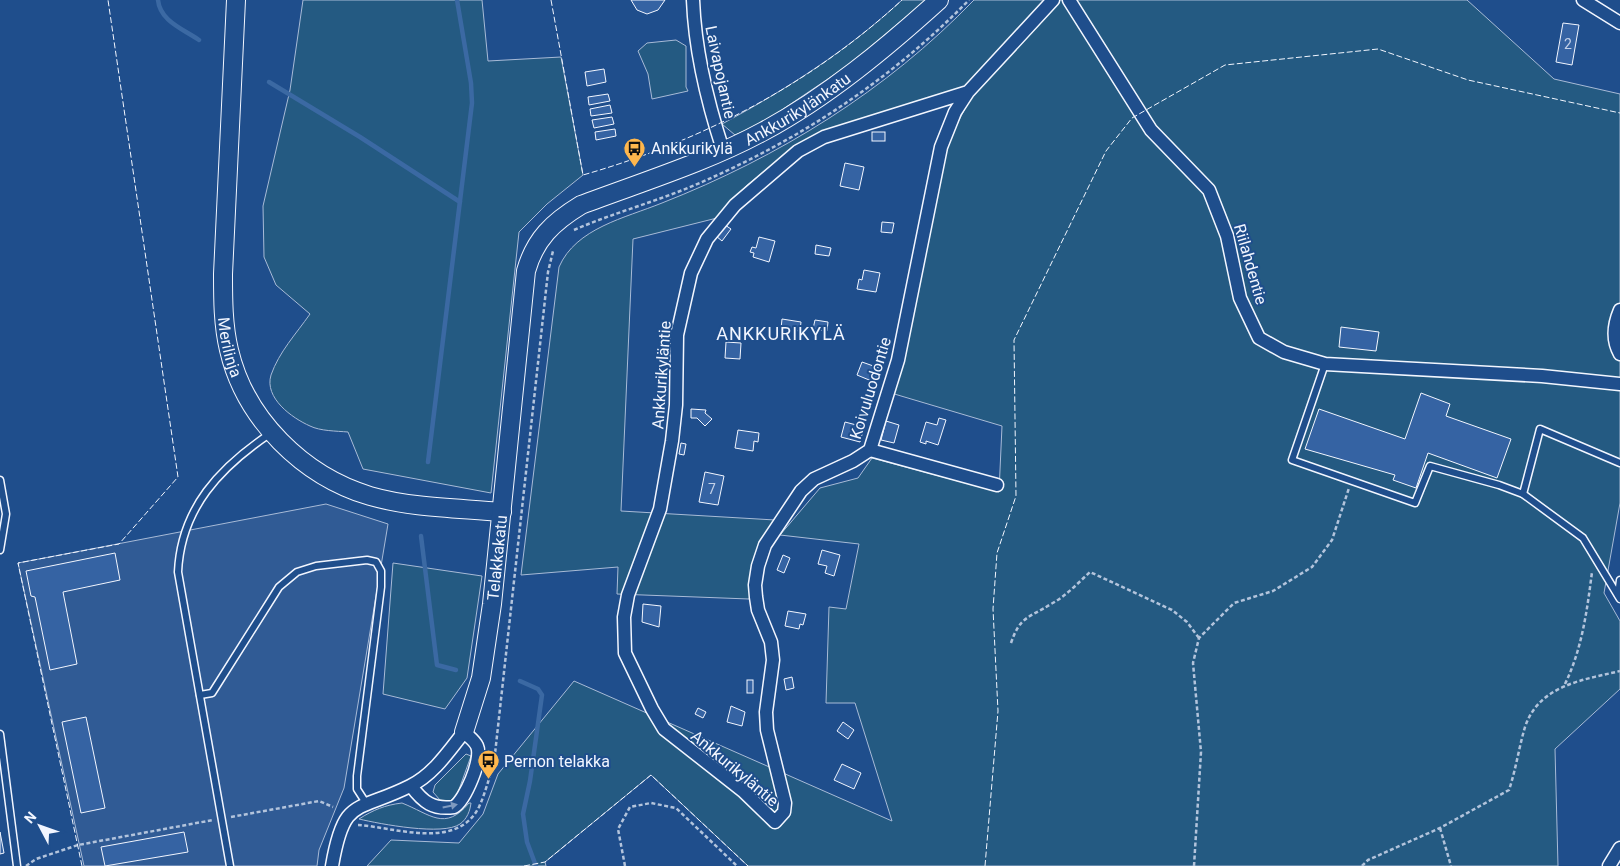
<svg xmlns="http://www.w3.org/2000/svg" width="1620" height="866" viewBox="0 0 1620 866" font-family="Roboto,sans-serif">
<style>
.green{fill:#245a82;stroke:#a8bbd7}
.parking{fill:#305b95;stroke:#a8bbd7}
.lines{fill:none;stroke-linecap:round;stroke-linejoin:round}
.stream{stroke:#3b69a3;stroke-width:4.5}
.building{fill:#3563a3;stroke:#f2f6ff}
.lane-casing{stroke:#f2f6ff;stroke-width:9}
.street-casing{stroke:#f2f6ff;stroke-width:15}
.secondary-casing{stroke:#f2f6ff;stroke-width:20}
.path{stroke:#b3c4dc;stroke-width:2.5;stroke-dasharray:4 2.5;stroke-linecap:butt}
.lane{stroke:#1f4e8c;stroke-width:6}
.street{stroke:#1f4e8c;stroke-width:12}
.secondary{stroke:#1f4e8c;stroke-width:18}
.fence{stroke:#f2f6ff;stroke-width:1;stroke-dasharray:6 2.5;stroke-linecap:butt}
.oneway{fill:#7e9ac0}
.labels{text-anchor:middle;stroke-width:4;stroke-linejoin:round;paint-order:stroke}
.number-label{font-size:14px;fill:#c3d1e8}
.street-label{font-size:16px;fill:#f2f6ff;stroke:#1f4e8c}
.poi-label{font-size:16px;fill:#f2f6ff;stroke:#1f4e8c;text-anchor:start}
.neighbourhood-label{font-size:18px;letter-spacing:1px;fill:#f2f6ff;stroke:#1f4e8c}
</style>
<rect width="100%" height="100%" fill="#1f4e8c"/>
<g class="green">
<path d="M303 0H482L488 61 561 57 583 175 547 204 519 232 491 493 363 469 348 432C336 431 320 431 310 426 292 418 264 398 271 375 279 352 296 334 310 314L276 285 264 257 263 206 290 90Z"/>
<path d="M902 0H926L850 64 761 124 735 135 722 124C787 89 848 50 902 0Z"/>
<path d="M974 0H1467L1554 79 1620 94V503L1604 593 1620 621V689L1555 749 1558 866H748L651 775 545 862 546 866H367L391 840 459 843 483 814 498 774 574 681 892 821 855 703H826L829 607 846 609 859 544 780 535 820 488 858 478 872 458 999 492 1002 426 891 393 949 139 969 101 954 94 782 157 746 186 717 218 633 239 621 511 775 520 749 599 617 594 618 567 521 575 559 267C576 228 625 218 662 203 779 157 886 91 974 0Z"/>
<polygon points="676,40 686,46 686,87 688,91 652,99 648,74 638,51 647,43"/>
<polygon points="393,563 482,576 467,678 445,709 383,694"/>
<polygon points="466,754 471,756 457,795 450,801 440,800 433,792 435,785"/>
<path d="M402 803C430 814 445 832 469 803H471C470 811 467 819 460 824 443 836 380 824 359 819 373 810 385 805 402 803Z"/>
</g>
<polygon class="parking" points="326,504 388,524 344,788 319,850 317,866 84,866 18,563"/>
<g class="lines">
<g class="stream">
<path d="M158 0C160 21 183 29 199 40"/>
<polyline points="269,82 360,137 460,202"/>
<polyline points="428,462 472,103 471,83 457,0"/>
<polyline points="421,536 437,665 456,670"/>
<polyline points="520,681 538,689 542,695 530,781 523,814 527,842 536,866"/>
</g>
</g>
<g class="building">
<polygon points="631,0 665,0 658,10 647,14 637,10"/>
<polygon points="1563,23 1579,25 1572,65 1556,62"/>
<polygon points="604,69 606,82 587,86 585,72"/>
<polygon points="608,94 610,101 589,105 588,97"/>
<polygon points="610,105 612,113 591,116 590,109"/>
<polygon points="612,117 614,124 594,128 592,120"/>
<polygon points="615,129 616,136 596,140 595,132"/>
<rect x="872" y="132" width="13" height="9"/>
<polygon points="845,163 864,167 859,190 840,186"/>
<polygon points="882,222 894,223 892,233 881,232"/>
<polygon points="725,225 731,229 722,241 716,236"/>
<polygon points="759,237 775,241 769,262 753,257 754,253 750,252 752,247 756,248"/>
<polygon points="816,245 831,248 829,256 815,254"/>
<polygon points="864,270 880,273 876,292 857,289 859,279 862,280"/>
<polygon points="782,319 801,322 800,331 781,329"/>
<polygon points="815,320 828,322 827,331 813,329"/>
<polygon points="1341,327 1379,332 1376,351 1339,347"/>
<polygon points="726,342 741,343 740,359 725,358"/>
<polygon points="862,362 879,368 874,382 857,375"/>
<polygon points="1421,393 1450,404 1446,416 1511,439 1497,478 1428,453 1416,488 1393,480 1395,475 1305,449 1319,409 1405,439"/>
<polygon points="691,409 706,410 705,413 712,419 705,426 697,418 691,418"/>
<polygon points="939,418 946,420 938,445 926,441 926,444 920,442 926,422 937,425"/>
<polygon points="886,421 899,425 894,443 881,440"/>
<polygon points="845,422 864,427 860,442 841,437"/>
<polygon points="738,430 759,433 758,442 754,441 753,451 735,448"/>
<polygon points="681,443 686,444 684,455 679,454"/>
<polygon points="705,472 724,476 718,505 699,502"/>
<polygon points="822,550 840,555 834,576 825,573 827,566 818,564"/>
<polygon points="115,553 120,580 63,592 77,664 50,670 35,597 31,596 26,571"/>
<polygon points="783,555 790,558 784,573 777,570"/>
<polygon points="643,604 661,606 659,627 642,622"/>
<polygon points="788,611 806,614 803,625 800,624 799,629 785,626"/>
<polygon points="792,677 794,688 786,690 784,679"/>
<rect x="747" y="680" width="6" height="13"/>
<polygon points="731,706 745,712 742,726 727,722"/>
<polygon points="698,708 706,712 703,718 695,714"/>
<polygon points="86,717 105,808 81,813 62,722"/>
<polygon points="843,722 854,730 848,739 837,731"/>
<polygon points="842,764 861,773 854,789 834,780"/>
<polygon points="0,832 4,853 0,854"/>
<polygon points="184,832 188,852 105,866 101,847"/>
</g>
<g class="lines">
<defs>
<g id="lane">
<polyline points="1325,364 1292,460 1415,503 1430,466 1499,485 1523,494 1583,538 1620,599"/>
<polyline points="0,480 6,514 0,550"/>
<polyline points="1523,494 1540,429 1620,463"/>
<polyline points="1618,595 1620,580"/>
<polyline points="200,695 212,693 279,587 297,572 316,566 367,560 376,562 381,571 381,587 357,776 357,789 366,803"/>
<polyline points="0,734 17,866"/>
<path d="M230 866 178 572C181 508 220 467 271 433"/>
</g>
<g id="street">
<path d="M693 0C695 52 707 101 723 150"/>
<polyline points="1069,0 1151,130 1209,190 1227,236 1240,298 1259,338 1284,352 1325,364 1542,376 1620,384"/>
<polyline points="1583,0 1620,23"/>
<polyline points="968,92 955,112 941,147 898,360 870,450 853,461 814,479 801,491 765,545 758,566 755,585 756,597 758,610 771,642 773,660 766,712 767,730 785,803 784,812 775,822 743,791 664,729 652,709 625,653 624,617 628,595 660,509 672,441 676,405 677,335 691,273 707,239 735,205 798,151 824,137 968,92 1053,0"/>
<path d="M1620 310C1614 324 1612 340 1620 354"/>
<polyline points="870,450 997,485"/>
<path d="M332 866C344 796 356 813 410 786 433 775 449 751 464 732 468 736 475 741 477 746 483 759 465 800 454 807 433 810 423 802 411 786"/>
<polyline points="1609,866 1620,848"/>
</g>
<g id="secondary">
<path id="s1" d="M236 0 223 274C223 299 223 325 229 350 245 419 303 476 370 496 412 508 459 508 502 512"/>
<path id="s2" d="M464 732 481 678 492 604 526 271C535 239 553 222 581 205 642 182 707 162 764 131 827 97 886 48 939 0"/>
</g>
</defs>
<use href="#lane" class="lane-casing"/>
<use href="#street" class="street-casing"/>
<use href="#secondary" class="secondary-casing"/>
<g class="path">
<path d="M574 230C613 213 655 202 695 185 800 140 889 81 969 0"/>
<path d="M1011 643C1020 616 1029 618 1051 604 1066 596 1078 583 1090 572L1172 610 1187 622 1199 638"/>
<path d="M1565 684C1582 649 1587 611 1592 572"/>
<polyline points="231,817 319,801 333,807"/>
<path d="M358 825C394 827 457 851 479 807 485 794 489 778 494 763L548 272 553 251"/>
<polyline points="1440,828 1451,866"/>
<polyline points="26,866 36,859 78,845 213,820"/>
<polyline points="625,866 618,829 630,807 651,803 676,808 737,866"/>
<polyline points="1194,866 1201,752 1193,663 1199,638 1234,603 1273,591 1312,567 1332,540 1349,488"/>
<path d="M1362 866 1368 860 1440 828 1509 790C1516 769 1519 747 1525 727 1539 685 1583 680 1620 671"/>
</g>
<use href="#lane" class="lane"/>
<use href="#street" class="street"/>
<use href="#secondary" class="secondary"/>
<g class="fence">
<path d="M551 0 583 175C702 141 811 84 902 0"/>
<polyline points="82,866 18,563 119,544 178,477 108,0"/>
<polyline points="524,866 545,862 651,775 748,866"/>
<polyline points="985,866 998,711 993,609 997,553 1016,496 1014,340 1106,151 1132,118 1225,65 1378,49 1468,80 1620,113"/>
</g>
</g>
<defs><path id="oneway-solid" d="M-6-.8H1V-3.2L6.5 0L1 3.2V.8H-6Z" transform="scale(1.25)"/></defs>
<use class="oneway" href="#oneway-solid" transform="translate(450 806) rotate(-12)"/>
<defs>
<symbol id="bus-pin" viewBox="-11 -11 22 30"><path d="M0 17L-7.5 6A9.5 9.5 0 1 1 7.5 6Z" fill="#ffb74d" stroke="#1f4e8c"/><path d="M-5-6H5V4H4V6H2V4H-2V6H-4V4H-5ZM-3.5-4V0h7V-4ZM-3.5 1.2v1.5H-2V1.2ZM2 1.2v1.5H3.5V1.2Z" fill="#111"/></symbol>
</defs>
<g fill-rule="evenodd">
<use href="#bus-pin" x="622" y="136" width="25" height="34"/>
<use href="#bus-pin" x="476" y="748" width="25" height="34"/>
</g>
<g class="labels">
<g class="number-label">
<text x="1568" y="49">2</text>
<text x="712" y="494">7</text>
</g>
<g class="street-label">
<text transform="translate(721 72) rotate(78)" y="6">Laivapojantie</text>
<text dy="6" stroke="none"><textPath href="#s2" startOffset="792">Ankkurikylänkatu</textPath></text>
<text transform="translate(1251 264) rotate(74)" y="6">Riilahdentie</text>
<text dy="6" stroke="none"><textPath href="#s1" startOffset="348">Merilinja</textPath></text>
<text transform="translate(661 375) rotate(-86)" y="6">Ankkurikyläntie</text>
<text transform="translate(870 388) rotate(-73)" y="6">Koivuluodontie</text>
<text dy="6" stroke="none"><textPath href="#s2" startOffset="178">Telakkakatu</textPath></text>
<text transform="translate(735 768) rotate(40)" y="6">Ankkurikyläntie</text>
</g>
<g class="poi-label">
<text x="651" y="154">Ankkurikylä</text>
<text x="504" y="767">Pernon telakka</text>
</g>
<g class="neighbourhood-label">
<text x="781" y="340">ANKKURIKYLÄ</text>
</g>
</g>
<g transform="translate(40 826) rotate(311)" stroke="#1f4e8c" stroke-width="4" paint-order="stroke">
<path d="M0-4L9 19L0 12L-9 19Z" fill="#f2f6ff"/>
<text y="-8" font-size="14" font-weight="bold" text-anchor="middle" fill="#f2f6ff">N</text>
</g>
</svg>
